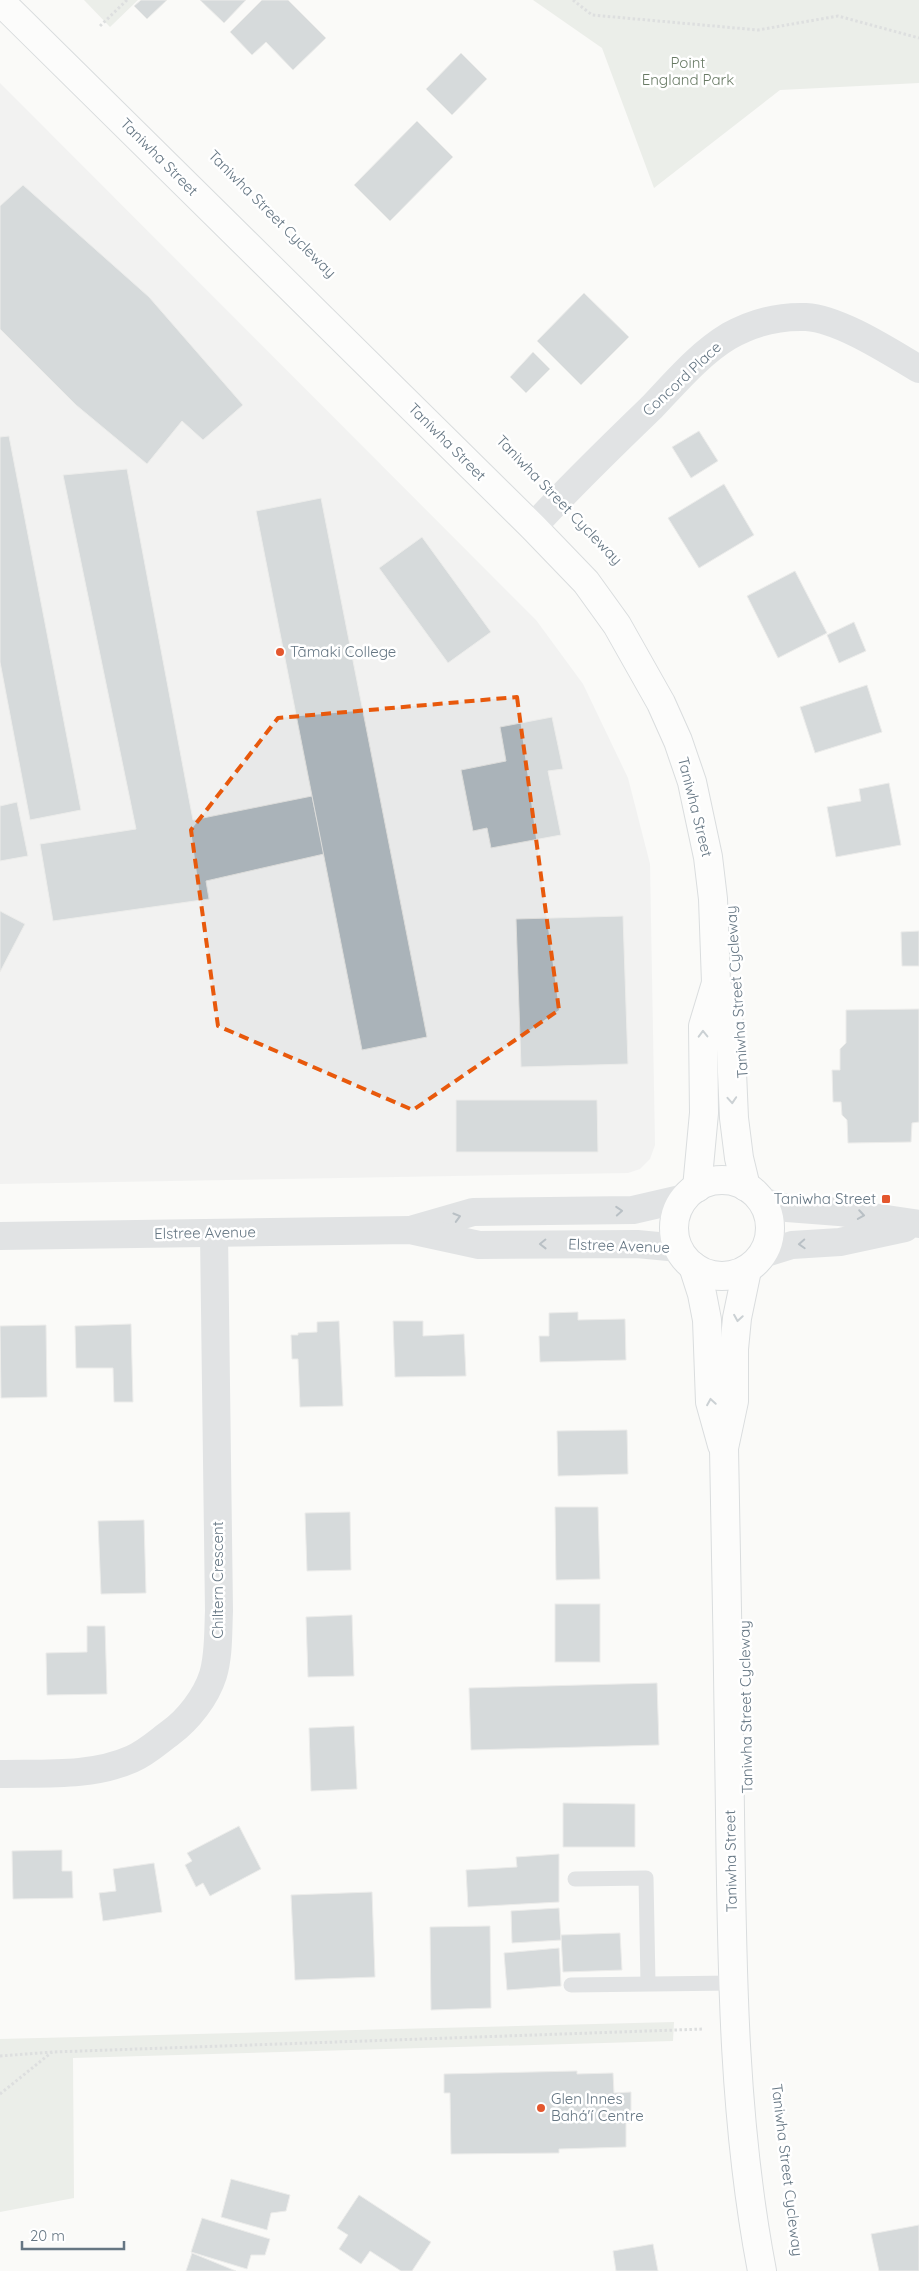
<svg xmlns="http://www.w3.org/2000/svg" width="919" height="2271" viewBox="0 0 919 2271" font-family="Quicksand,sans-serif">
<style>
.built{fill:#e8e9e9}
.green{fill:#dadfd7}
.building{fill:#aab3b9;stroke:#dcdcda}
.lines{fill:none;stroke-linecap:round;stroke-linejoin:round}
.secondary-casing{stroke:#b3babf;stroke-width:30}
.path{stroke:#bbbfc2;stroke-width:3;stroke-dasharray:2.5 2.5;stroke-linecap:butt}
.service{stroke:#c3c8cc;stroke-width:15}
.minor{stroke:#c3c8cc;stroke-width:28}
.tertiary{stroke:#c3c8cc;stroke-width:28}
.secondary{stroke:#fff;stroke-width:28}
.oneway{stroke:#939fa8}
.oneway2{stroke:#6a7a87}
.marked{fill:none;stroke:#e8590c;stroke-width:4;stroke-dasharray:10 6;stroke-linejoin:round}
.poi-dot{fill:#e4572e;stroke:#fff;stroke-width:2}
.labels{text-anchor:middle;stroke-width:5;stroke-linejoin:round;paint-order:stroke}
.park-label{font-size:15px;fill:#687a64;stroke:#fff}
.street-label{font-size:15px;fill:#657683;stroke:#fff}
.poi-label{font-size:15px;fill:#657683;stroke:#fff;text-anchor:start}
</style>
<rect width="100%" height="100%" fill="#fafaf8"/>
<polygon class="built" points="0,83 536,620 583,684 628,778 650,864 655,1145 650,1159 640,1169 628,1173 0,1184"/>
<g class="green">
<polygon points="84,0 138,0 110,27"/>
<polygon points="533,0 919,0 919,83 780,90 654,188 602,48"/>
<polygon points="674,2022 673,2041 73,2058 74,2198 0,2212 0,2039"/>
</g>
<g class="building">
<polygon points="141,0 167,0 147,19 134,6"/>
<polygon points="200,0 246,0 224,23"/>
<polygon points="262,0 288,0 326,38 293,70 266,42 252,55 230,32"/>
<polygon points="461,53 487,79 452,115 426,89"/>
<polygon points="417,121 453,157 390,221 354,185"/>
<polygon points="23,185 149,297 243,405 203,440 182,421 147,464 76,405 0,329 0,206"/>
<polygon points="584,293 629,337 581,385 537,341"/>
<polygon points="533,352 550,369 526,393 510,377"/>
<polygon points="699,431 718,461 691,478 672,447"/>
<polygon points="9,436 81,810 30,820 0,662 0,437"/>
<polygon points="127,469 193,820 312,796 324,854 206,881 209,899 53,921 40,844 136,829 63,475"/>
<polygon points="724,484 754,535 699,568 668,518"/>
<polygon points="321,498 427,1037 362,1050 256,511"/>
<polygon points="422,537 491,632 448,663 379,568"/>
<polygon points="795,571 827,633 778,658 747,596"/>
<polygon points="854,622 866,651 839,663 827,635"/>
<polygon points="867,685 882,732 815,753 800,707"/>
<polygon points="552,717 563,769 548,771 561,835 491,848 487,828 473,831 461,770 506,761 500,727"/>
<polygon points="889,783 901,845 836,857 827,807 861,801 859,789"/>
<polygon points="17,802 28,856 0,861 0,806"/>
<polygon points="0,911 25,924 0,972"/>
<polygon points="623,916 628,1064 521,1067 516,919"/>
<polygon points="919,931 919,966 902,966 901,932"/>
<polygon points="919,1009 919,1122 912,1123 911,1142 848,1143 847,1120 842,1115 841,1102 833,1102 832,1070 840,1070 840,1049 846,1043 846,1010"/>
<polygon points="456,1100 597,1100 598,1152 456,1152"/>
<polygon points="578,1312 578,1320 625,1319 626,1360 540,1362 539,1336 549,1336 549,1313"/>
<polygon points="339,1321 343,1406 300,1407 298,1359 292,1359 291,1335 298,1335 298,1333 317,1332 317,1322"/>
<polygon points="393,1321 423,1321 423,1336 464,1334 466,1376 395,1377"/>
<polygon points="131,1324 133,1402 114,1402 113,1368 76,1368 75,1326"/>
<polygon points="46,1325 47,1397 1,1398 0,1326"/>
<polygon points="627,1430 628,1474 558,1476 557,1431"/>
<polygon points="555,1507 598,1507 600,1579 556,1580"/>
<polygon points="350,1512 351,1570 307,1571 305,1513"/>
<polygon points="144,1520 146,1593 101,1594 98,1521"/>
<rect x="555" y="1604" width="45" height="58"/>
<polygon points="352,1615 354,1676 308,1677 306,1617"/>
<polygon points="87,1626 105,1626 107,1694 47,1695 46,1653 87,1652"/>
<polygon points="657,1683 659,1745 471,1750 469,1688"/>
<polygon points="354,1726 357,1789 311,1791 309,1728"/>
<polygon points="563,1803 635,1804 635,1847 563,1847"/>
<polygon points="239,1826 261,1869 210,1896 203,1883 196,1887 185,1865 192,1861 187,1853"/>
<polygon points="62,1850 62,1871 72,1871 73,1898 13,1899 12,1851"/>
<polygon points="559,1854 559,1902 468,1907 466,1870 517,1867 516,1857"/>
<polygon points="154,1863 162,1912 103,1921 99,1893 116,1891 113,1869"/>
<polygon points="372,1892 375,1977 295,1980 291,1895"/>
<polygon points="559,1908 561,1940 512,1943 511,1911"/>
<polygon points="490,1926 491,2008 431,2010 430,1927"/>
<polygon points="620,1933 622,1970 563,1972 561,1935"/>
<polygon points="559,1948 561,1986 507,1990 504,1953"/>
<polygon points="577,2071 577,2074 613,2073 614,2093 631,2092 631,2123 626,2123 626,2147 559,2149 559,2153 451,2154 450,2093 444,2093 444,2074"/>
<polygon points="231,2179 290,2195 286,2211 271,2213 267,2230 221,2217"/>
<polygon points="359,2195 431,2242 412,2271 401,2271 370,2251 361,2264 339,2249 348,2235 337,2228"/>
<polygon points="202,2218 270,2239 265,2255 251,2255 247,2269 191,2252"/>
<polygon points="919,2225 919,2271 879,2271 871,2234"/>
<polygon points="653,2244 658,2271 616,2271 613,2251"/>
<polygon points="192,2253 236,2271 186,2271"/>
</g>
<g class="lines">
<defs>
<g id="secondary">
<polyline points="0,1 533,527 586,582 617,625 661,703 678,741 692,782 708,857 713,899 716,983 730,1026 734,1118 739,1158 746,1187"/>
<circle cx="722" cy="1228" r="48"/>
<polyline points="697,1188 704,1113 703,1026 716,983"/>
<polyline points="693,1266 702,1294 707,1320 710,1402 722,1445"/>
<path d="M747 1270 737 1318 734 1349V1401L724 1448C726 1570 729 1691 730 1813 732 1967 733 2120 762 2271"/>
</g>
</defs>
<use href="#secondary" class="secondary-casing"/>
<g class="path">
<polyline points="573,0 592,15 758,30 838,16 919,38"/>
<polyline points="100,26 127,0"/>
<polyline points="0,2056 53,2052 704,2029"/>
<polyline points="0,2094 52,2052"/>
</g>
<g class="service">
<polyline points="575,1879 646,1878 648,1983"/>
<polyline points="571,1985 733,1983"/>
</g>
<g class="minor">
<path d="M533 527C571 485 611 447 651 408 675 383 699 354 729 336 752 323 779 316 806 317 840 319 890 352 919 369"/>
<path d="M0 1774C43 1773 92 1777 132 1759 146 1753 158 1742 170 1733 188 1720 206 1697 213 1675 219 1655 218 1632 219 1611L214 1233"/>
</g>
<g class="tertiary">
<polyline points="761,1201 787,1208 839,1212 919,1224"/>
<polyline points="414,1229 473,1212 633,1210 685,1198"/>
<polyline points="0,1236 410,1230 479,1245 637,1244 679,1248"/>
<polyline points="763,1254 792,1245 840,1242 905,1228"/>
</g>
<use href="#secondary" class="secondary"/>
</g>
<defs><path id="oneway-chevron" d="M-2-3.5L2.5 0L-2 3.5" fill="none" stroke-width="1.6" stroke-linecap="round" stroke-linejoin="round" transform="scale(1.25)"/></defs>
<g class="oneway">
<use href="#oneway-chevron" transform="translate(703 1034) rotate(-91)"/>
<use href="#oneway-chevron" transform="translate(732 1100) rotate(86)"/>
<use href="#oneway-chevron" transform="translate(738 1318) rotate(99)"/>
<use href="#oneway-chevron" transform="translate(711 1402) rotate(-99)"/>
</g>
<g class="oneway2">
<use href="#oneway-chevron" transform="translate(619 1211) rotate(-4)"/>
<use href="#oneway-chevron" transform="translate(861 1215) rotate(9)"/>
<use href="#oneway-chevron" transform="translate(457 1217) rotate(-16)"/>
<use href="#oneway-chevron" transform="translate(543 1244) rotate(179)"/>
<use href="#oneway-chevron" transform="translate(802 1244) rotate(177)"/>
</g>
<path d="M0 0H919V2271H0ZM517 697 559 1010 413 1110 218 1026 191 830 278 718Z" fill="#fafaf8" fill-opacity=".55" fill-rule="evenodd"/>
<path class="marked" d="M517 697 559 1010 413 1110 218 1026 191 830 278 718Z"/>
<g class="poi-dot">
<circle cx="280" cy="652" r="5"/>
<rect x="881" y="1194" width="10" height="10" rx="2.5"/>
<circle cx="541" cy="2108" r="5"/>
</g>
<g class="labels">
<g class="park-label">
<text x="688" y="68">Point<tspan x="688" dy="17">England Park</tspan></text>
</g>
<g class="street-label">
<text transform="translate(159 157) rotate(45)" y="5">Taniwha Street</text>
<text transform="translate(272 214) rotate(45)" y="5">Taniwha Street Cycleway</text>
<text transform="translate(682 379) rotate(-43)" y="5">Concord Place</text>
<text transform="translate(447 442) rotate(45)" y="5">Taniwha Street</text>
<text transform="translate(559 500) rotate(46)" y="5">Taniwha Street Cycleway</text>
<text transform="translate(695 807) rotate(76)" y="5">Taniwha Street</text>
<text transform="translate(737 992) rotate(-94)" y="5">Taniwha Street Cycleway</text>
<text transform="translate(205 1233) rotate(-1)" y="5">Elstree Avenue</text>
<text transform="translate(619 1246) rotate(2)" y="5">Elstree Avenue</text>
<text transform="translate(218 1580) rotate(-90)" y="5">Chiltern Crescent</text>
<text transform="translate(746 1707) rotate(-91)" y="5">Taniwha Street Cycleway</text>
<text transform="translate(731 1861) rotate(-91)" y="5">Taniwha Street</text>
<text transform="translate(787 2170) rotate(83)" y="5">Taniwha Street Cycleway</text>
</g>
<g class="poi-label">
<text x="290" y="657">Tāmaki College</text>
<text x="876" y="1204" text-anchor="end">Taniwha Street</text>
<text x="551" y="2104">Glen Innes<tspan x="551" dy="17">Bahá'í Centre</tspan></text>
</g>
</g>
<path d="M22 2241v8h102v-8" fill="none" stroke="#657683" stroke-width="2.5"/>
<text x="30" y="2241" font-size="15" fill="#657683" stroke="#ffffff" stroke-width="4" paint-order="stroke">20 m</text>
</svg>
